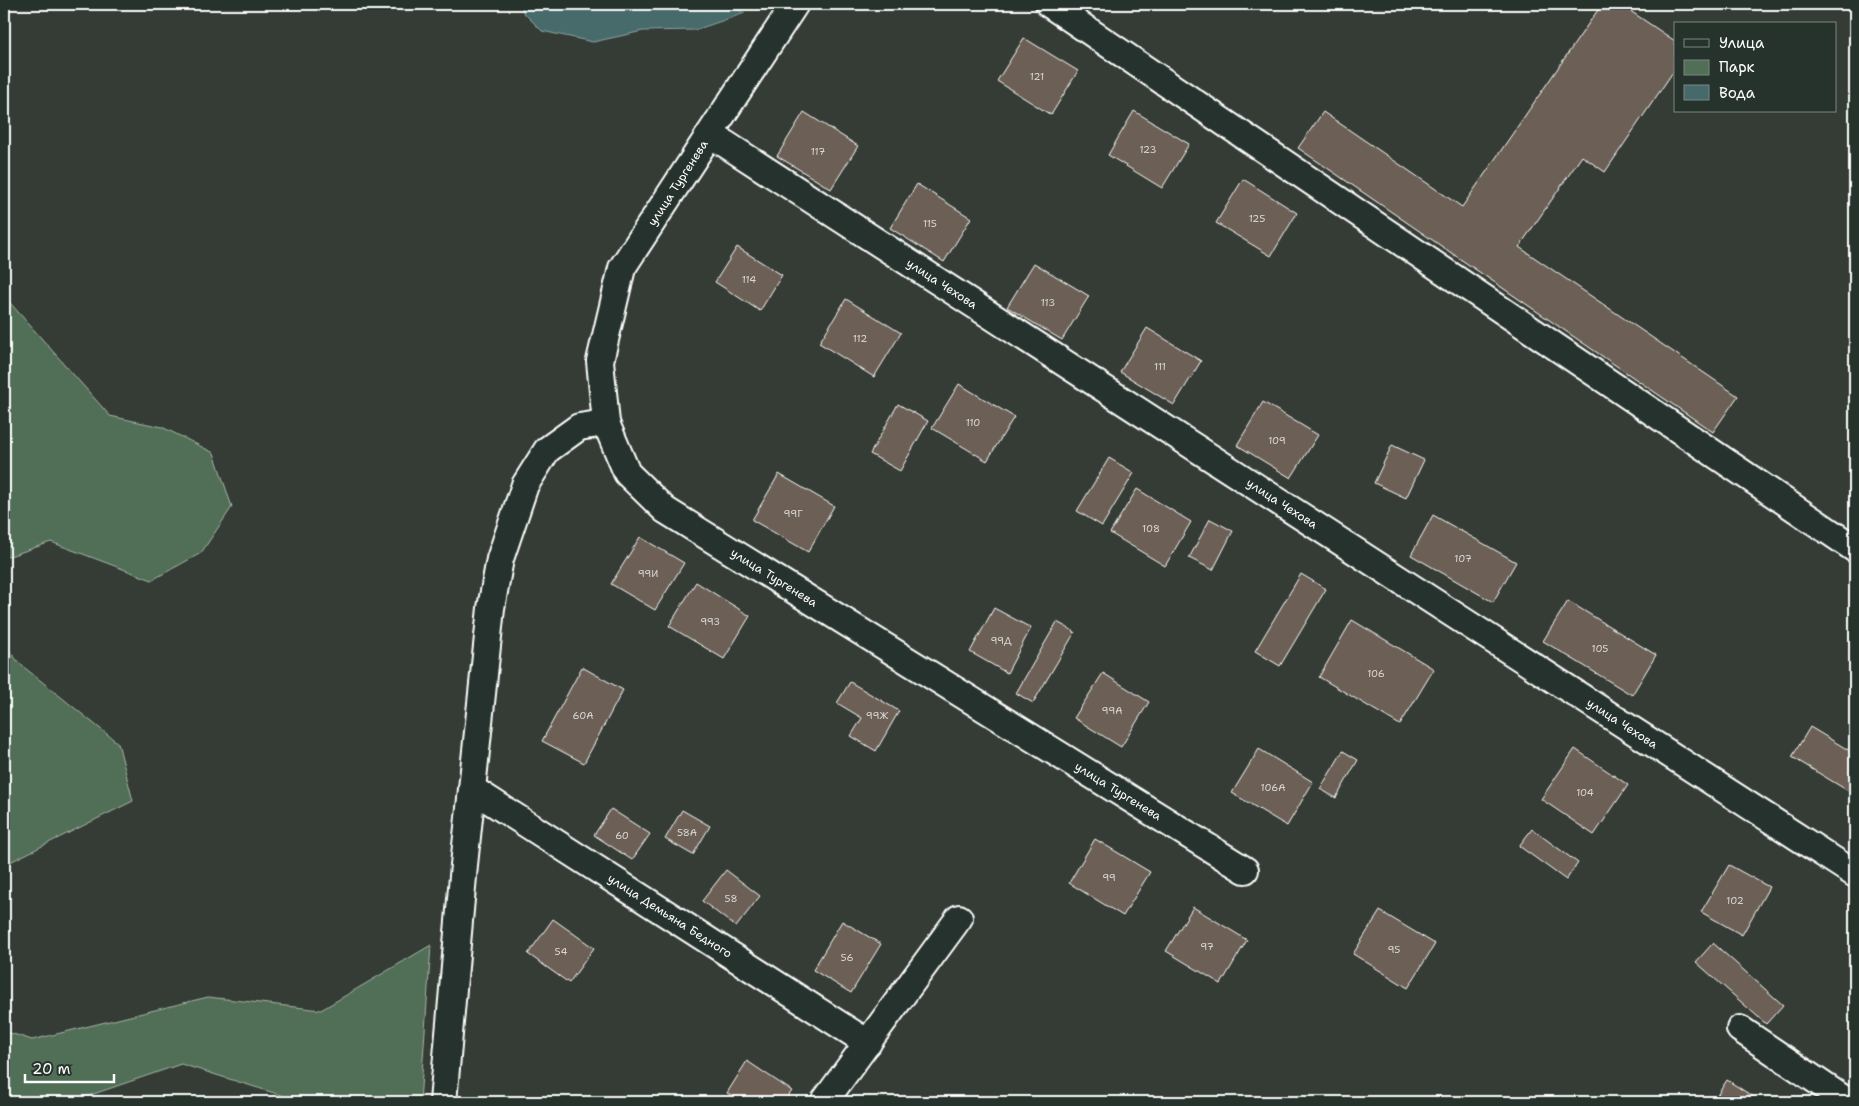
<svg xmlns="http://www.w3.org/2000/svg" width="1859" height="1106" viewBox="0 0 1859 1106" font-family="'Shantell Sans',sans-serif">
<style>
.green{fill:#516e56;stroke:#a8b6aa}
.water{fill:#466a6b;stroke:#90a6a6}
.building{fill:#6c6157;stroke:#fff}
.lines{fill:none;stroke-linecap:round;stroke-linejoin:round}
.street-casing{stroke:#fff;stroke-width:30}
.street{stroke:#26332d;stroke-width:26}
.labels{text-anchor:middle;stroke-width:5;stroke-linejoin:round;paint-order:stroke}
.number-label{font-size:10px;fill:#dad8d5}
.street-label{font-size:12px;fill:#fff;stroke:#26332d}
</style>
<rect width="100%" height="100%" fill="#343c35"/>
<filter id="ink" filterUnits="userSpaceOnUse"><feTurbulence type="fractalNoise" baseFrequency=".02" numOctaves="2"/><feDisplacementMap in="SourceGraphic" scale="10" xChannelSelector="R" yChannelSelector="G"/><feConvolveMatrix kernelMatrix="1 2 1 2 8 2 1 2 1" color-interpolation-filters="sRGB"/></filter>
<g filter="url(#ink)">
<g class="green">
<polygon points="4,296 110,416 162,427 214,453 232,507 201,553 152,580 51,542 4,558"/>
<polygon points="4,644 20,664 118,743 133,801 4,865"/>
<polygon points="431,945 420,1102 296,1102 287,1097 181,1064 79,1099 77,1102 4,1102 4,1031 32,1040 208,997 321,1010"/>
</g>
<polygon class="water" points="521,4 726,4 745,13 695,30 643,31 593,42 542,31 523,12"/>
<g class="building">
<polygon points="1602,4 1620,4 1675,41 1675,69 1605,172 1582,156 1519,247 1738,396 1713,432 1298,148 1323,112 1462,207"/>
<polygon points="1024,38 1078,71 1051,115 997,81"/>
<polygon points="1134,111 1189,144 1162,188 1108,155"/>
<polygon points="804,112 858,146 831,189 777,156"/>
<polygon points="1243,179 1297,213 1271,256 1216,223"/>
<polygon points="917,184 971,218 944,262 890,228"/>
<polygon points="737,247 782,275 760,311 715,282"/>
<polygon points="1034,263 1089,296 1062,340 1007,307"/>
<polygon points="846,299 901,333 874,377 819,343"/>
<polygon points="1147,328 1201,361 1174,405 1120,372"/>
<polygon points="959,384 1014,417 987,461 932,428"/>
<polygon points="1263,402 1318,435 1291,478 1237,445"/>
<polygon points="898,404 928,421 900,471 870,454"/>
<polygon points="1392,445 1424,460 1406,498 1374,483"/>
<polygon points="1109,458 1134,473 1102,526 1077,511"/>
<polygon points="779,474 834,506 808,552 752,520"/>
<polygon points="1137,489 1191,522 1165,566 1110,533"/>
<polygon points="1433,515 1516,562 1493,602 1411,555"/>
<polygon points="1210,519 1233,531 1213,570 1189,558"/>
<polygon points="640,537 684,563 655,610 611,584"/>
<polygon points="1301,574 1326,589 1280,666 1255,651"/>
<polygon points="696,582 750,616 724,659 669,626"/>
<polygon points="1568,601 1656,655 1632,695 1543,641"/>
<polygon points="994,608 1031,628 1007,673 970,652"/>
<polygon points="1352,620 1434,669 1400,725 1319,677"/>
<polygon points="1057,622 1075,632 1033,703 1016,693"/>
<polygon points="582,667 623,690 584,763 542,741"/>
<polygon points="1103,673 1149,702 1121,747 1074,718"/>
<polygon points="850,682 899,711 876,751 851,736 862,718 837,703"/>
<polygon points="1810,727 1855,754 1855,783 1850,792 1792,757"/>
<polygon points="1259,749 1313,782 1287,826 1232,793"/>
<polygon points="1575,749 1628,785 1594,835 1541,799"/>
<polygon points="1343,751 1358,760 1336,798 1320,789"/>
<polygon points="611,809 650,834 632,860 594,835"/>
<polygon points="682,810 710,826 693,855 665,839"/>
<polygon points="1532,829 1578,863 1566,880 1519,846"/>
<polygon points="1095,839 1150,872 1123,916 1069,883"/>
<polygon points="1729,865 1769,887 1742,935 1701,912"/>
<polygon points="726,870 760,896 736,927 702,901"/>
<polygon points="1193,907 1247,940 1221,984 1166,951"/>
<polygon points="1380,911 1435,944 1408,988 1353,954"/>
<polygon points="553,919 594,948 569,983 528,954"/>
<polygon points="842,921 881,944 851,993 813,970"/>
<polygon points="1713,943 1783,1005 1766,1024 1696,962"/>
<polygon points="747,1061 792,1091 784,1102 742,1102 727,1093"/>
<polygon points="1727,1080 1760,1101 1759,1102 1713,1102"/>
</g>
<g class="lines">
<defs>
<g id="street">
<path id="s1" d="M795 4 622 268 600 361 606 423 627 473 665 510 1245 870"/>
<polyline points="1049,4 1855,549"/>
<path id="s2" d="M710 134 1855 874"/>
<path id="s3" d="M472 789 868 1043"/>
<polyline points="1740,1029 1848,1102"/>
<polyline points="443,1102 464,865 491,608 500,559 525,485 547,450 579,427 606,423"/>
<polyline points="824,1102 959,918"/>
</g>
</defs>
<use href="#street" class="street-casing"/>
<use href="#street" class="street"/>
</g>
</g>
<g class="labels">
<g class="number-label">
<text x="1037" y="80">121</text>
<text x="1148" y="153">123</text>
<text x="818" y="155">117</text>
<text x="1257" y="222">125</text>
<text x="930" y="227">115</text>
<text x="749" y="283">114</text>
<text x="1048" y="306">113</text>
<text x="860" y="342">112</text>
<text x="1160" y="370">111</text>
<text x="973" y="426">110</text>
<text x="1277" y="444">109</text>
<text x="793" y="517">99Г</text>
<text x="1151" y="532">108</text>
<text x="1463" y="562">107</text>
<text x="648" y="577">99И</text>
<text x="710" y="625">99З</text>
<text x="1001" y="644">99Д</text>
<text x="1600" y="652">105</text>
<text x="1376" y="677">106</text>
<text x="1112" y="714">99А</text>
<text x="583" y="719">60А</text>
<text x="877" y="719">99Ж</text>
<text x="1273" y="791">106А</text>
<text x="1585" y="796">104</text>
<text x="687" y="836">58А</text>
<text x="622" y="839">60</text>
<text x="1109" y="881">99</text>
<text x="731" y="902">58</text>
<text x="1735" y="904">102</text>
<text x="1207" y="950">97</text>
<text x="1394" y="953">95</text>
<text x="561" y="955">54</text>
<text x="847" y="961">56</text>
</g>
<g class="street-label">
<text transform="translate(678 183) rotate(-57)" y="4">улица Тургенева</text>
<text dy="4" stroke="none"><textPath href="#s2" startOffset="276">улица Чехова</textPath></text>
<text dy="4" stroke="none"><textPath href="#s2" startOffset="681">улица Чехова</textPath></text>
<text dy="4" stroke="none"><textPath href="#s1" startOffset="709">улица Тургенева</textPath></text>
<text dy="4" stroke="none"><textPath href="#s2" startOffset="1086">улица Чехова</textPath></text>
<text dy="4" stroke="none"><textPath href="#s1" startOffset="1114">улица Тургенева</textPath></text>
<text dy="4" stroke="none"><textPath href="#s3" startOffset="235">улица Демьяна Бедного</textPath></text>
</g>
</g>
<rect width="1859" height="1106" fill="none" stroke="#26332d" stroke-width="20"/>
<rect x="10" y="10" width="1839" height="1086" fill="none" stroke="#fff" stroke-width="2" filter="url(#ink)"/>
<rect x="1674" y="22" width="162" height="90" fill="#26332d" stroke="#7d8581"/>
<rect x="1684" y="39" width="25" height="8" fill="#26332d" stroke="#7d8581"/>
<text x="1719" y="48" font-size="15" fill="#ffffff">Улица</text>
<rect x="1684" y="60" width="25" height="15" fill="#516e56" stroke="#7d8581"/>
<text x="1719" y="72" font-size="15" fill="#ffffff">Парк</text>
<rect x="1684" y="85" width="25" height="15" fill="#466a6b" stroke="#7d8581"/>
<text x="1719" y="98" font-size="15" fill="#ffffff">Вода</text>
<path d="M25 1074v8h89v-8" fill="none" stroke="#ffffff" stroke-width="2.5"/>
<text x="32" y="1074" font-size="15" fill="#ffffff" stroke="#26332d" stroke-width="4" paint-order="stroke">20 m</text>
</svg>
